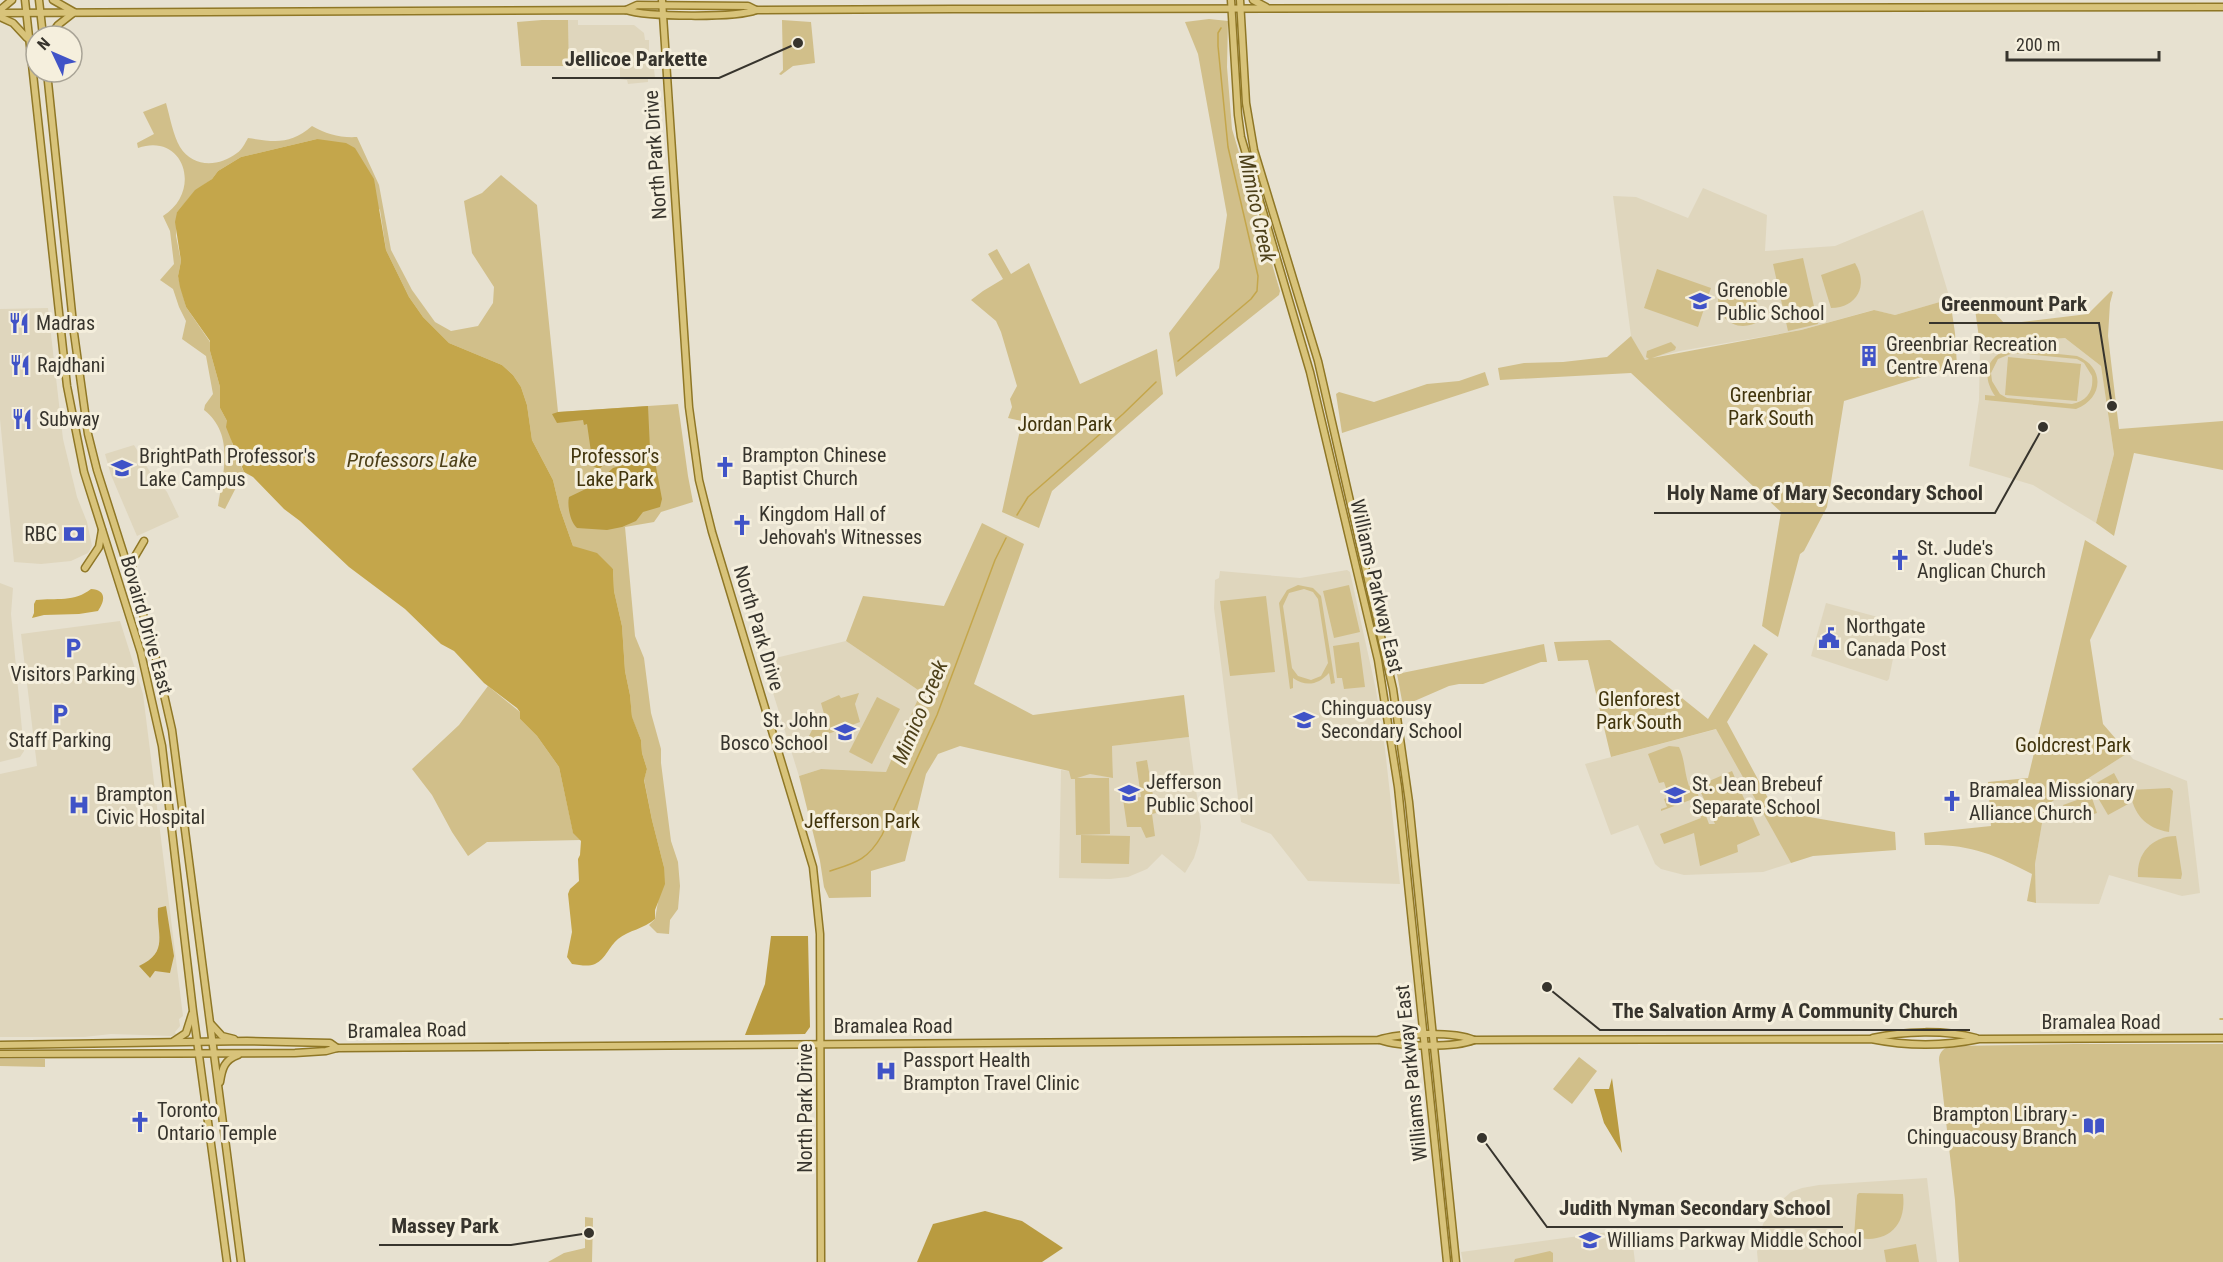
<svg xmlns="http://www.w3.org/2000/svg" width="2223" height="1262" viewBox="0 0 2223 1262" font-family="'Roboto Condensed',sans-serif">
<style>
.built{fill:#dfd6bd}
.green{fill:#d1bf8a;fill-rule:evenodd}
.forest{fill:#b99b40}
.water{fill:#c4a64b}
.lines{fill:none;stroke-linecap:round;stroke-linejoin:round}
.stream{stroke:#c4a64b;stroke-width:1.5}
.major-casing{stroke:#8f7726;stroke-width:9}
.major{stroke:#d8c37a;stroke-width:6}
.labels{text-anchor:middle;stroke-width:6;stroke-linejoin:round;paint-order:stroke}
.street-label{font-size:20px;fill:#37342d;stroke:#f5efdd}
.poi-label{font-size:20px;fill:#37342d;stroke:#f5efdd;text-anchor:start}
.park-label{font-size:20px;fill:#41340c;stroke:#f5efdd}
.water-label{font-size:21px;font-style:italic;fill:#4d4019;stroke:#f5efdd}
.leader{fill:none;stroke:#37342d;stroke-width:2}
.callout-dot{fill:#37342d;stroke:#f5efdd;stroke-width:2}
.callout-label{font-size:21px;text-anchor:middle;font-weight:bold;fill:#37342d;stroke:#f5efdd;stroke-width:6;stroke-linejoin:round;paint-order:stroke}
</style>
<rect width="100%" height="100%" fill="#e7e1d0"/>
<g class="built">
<polygon points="568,20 578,20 578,25 634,25 644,33 645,40 649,40 649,69 654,69 655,78 648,79 648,82 628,84 627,80 620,79 620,65 569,66"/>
<polygon points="1703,188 1767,215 1765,251 1835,246 1923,210 1950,299 1895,315 1873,310 1801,330 1680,351 1644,360 1631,336 1613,196 1636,197 1688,218"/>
<polygon points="48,308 63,439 77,497 87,522 92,546 88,553 71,561 41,564 14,562 0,419 0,309"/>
<polygon points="2065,338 2101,366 2114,454 2096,523 2033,485 1969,466 1979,400 1980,345"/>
<polygon points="134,445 150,472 167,492 179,517 137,536 111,475 105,454"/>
<polygon points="1347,570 1350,572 1376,690 1385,749 1400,884 1308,881 1271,834 1241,822 1214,608 1215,580 1219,578 1220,571 1300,578"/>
<polygon points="0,583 13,588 11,614 24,751 20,757 0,762"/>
<polygon points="1826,603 1900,623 1889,679 1887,681 1811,656"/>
<polygon points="120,621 143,694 183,1016 179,1019 180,1026 175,1032 176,1035 171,1036 111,1034 84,1037 0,1037 0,774 37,766 21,634"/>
<polygon points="846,641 921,692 886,772 821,769 799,776 763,661"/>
<polygon points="1717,729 1791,863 1763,872 1684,875 1661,869 1655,864 1638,825 1611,835 1585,764"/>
<polygon points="1189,737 1201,827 1199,842 1194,858 1185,873 1162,854 1147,869 1128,877 1110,879 1059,878 1061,770 1113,777 1112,746"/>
<polygon points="2128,753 2133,759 2187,781 2200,893 2182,896 2109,875 2099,904 2036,903 2035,864 2045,806"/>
<polygon points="1927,1178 1937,1262 1758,1262 1757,1252 1763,1224 1775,1206 1791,1192 1802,1188 1819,1185"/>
<polygon points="1631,1229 1635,1262 1463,1262 1461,1252"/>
</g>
<g class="green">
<polygon points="1209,19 1228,21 1227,67 1232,129 1280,291 1279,295 1176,377 1169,333 1219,268 1227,215 1198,54 1185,22"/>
<polygon points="542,20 568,20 569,66 521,66 517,22"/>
<polygon points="782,20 811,22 815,63 793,66 781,75 779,74 783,70"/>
<path d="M166 103C170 117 173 135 180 147 193 168 219 167 237 153 242 150 245 143 248 138 275 142 290 145 312 126 326 134 340 138 357 137L379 185 391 250 412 290 435 322 451 331 478 326 493 303 494 287 472 253 464 201 482 193 501 175 537 205 558 412 678 404 688 476 693 502 661 512 654 522 625 527 635 636 644 658 651 713 661 749V763L671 841 678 862 680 886 678 909 670 920 669 934 657 933 649 925 655 919 664 867 652 820 644 779 647 769 642 753 641 740 632 718 630 695 625 671 622 626 614 591 613 569 573 546 560 509 553 480 532 440 527 405 521 387 513 375 502 365 449 343 423 317 409 297 386 250 380 210 317 139 241 157 218 171 212 179 195 191 177 212 176 236 181 261 178 276 186 307 210 342V351L220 387V408L227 421 235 454 244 472 225 509 218 506C223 473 235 434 204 410L205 405 213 394 206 356 182 339 186 321 179 307 173 289 160 280 174 264 170 231 163 216C203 191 184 132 138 148L137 143 154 134 143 112Z"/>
<polygon points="997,249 1011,274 1029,263 1080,384 1157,349 1163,394 1052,491 1039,528 1002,512 1022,421 1008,418 1012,407 1010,399 1017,386 1001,332 996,321 971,300 983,291 1003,279 988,254"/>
<polygon points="1803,258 1818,324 1788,331 1773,264"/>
<path d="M1855 263C1869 285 1857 308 1831 308L1821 275Z"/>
<polygon points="1657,269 1711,288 1698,327 1644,308"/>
<path d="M1751 283 1753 285 1761 320C1740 334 1717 322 1718 296Z"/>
<polygon points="2111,291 2113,292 2110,303 2108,336 2119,429 2223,421 2223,470 2134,453 2114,536 2096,523 2114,454 2101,366 2065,338 1980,345 1975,309 1977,301 1982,299 2005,324 2088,314"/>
<polygon points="1950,299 1955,333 1957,366 1844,401 1827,507 1804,551 1800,554 1778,637 1762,626 1781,512 1631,373 1500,380 1498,368 1524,363 1563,362 1607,357 1631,336 1645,360 1649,359 1646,357 1647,351 1671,342 1676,347 1675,350 1652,358 1801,330 1874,310 1895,315"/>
<path d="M2009 349 2077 356C2105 367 2104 398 2076 409L1985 400V395L1995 396C1982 377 1985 357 2009 349ZM2013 353 2077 359 2084 363 2092 376C2094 391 2087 401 2072 404L2007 398 2000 394 1992 381 1991 373 1998 359Z"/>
<polygon points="2008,357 2081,364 2077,401 2005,395"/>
<polygon points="1485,372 1489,385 1342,433 1336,394 1339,392 1374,402 1427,384 1459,381"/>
<polygon points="982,523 1024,544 974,684 1033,715 1184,695 1189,737 1112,746 1113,778 1090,774 1077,778 1109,778 1110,834 1076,835 1075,779 1071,779 1069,771 960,746 938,754 926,774 905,861 871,871 871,897 829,898 824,887 820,861 799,776 821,769 886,772 921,692 846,641 863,596 944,606"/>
<path d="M2085 540 2127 566 2090 640 2103 724 2128 753 2045 806 2035 864 2036 903 2027 901 2032 874C1993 854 1971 844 1925 845L1924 833 1991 826 1988 782 2028 778Z"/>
<path d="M1298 585 1313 588 1321 596 1335 683 1331 684 1329 673C1318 685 1306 687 1293 678V688L1290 689 1279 603 1287 590ZM1304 589 1313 592 1318 599 1328 663 1321 676 1311 680 1298 676 1292 668 1283 606 1289 593Z"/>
<polygon points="1349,585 1360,632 1334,638 1323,591"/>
<polygon points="1266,596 1275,672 1230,676 1220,601"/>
<polygon points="1610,640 1708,719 1754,644 1768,654 1727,722 1775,811 1895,832 1896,850 1813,856 1791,863 1716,729 1611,757 1588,660 1558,661 1554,642"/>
<polygon points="1359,642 1365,687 1344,689 1342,678 1337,678 1333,646"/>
<polygon points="1544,644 1547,662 1541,662 1483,684 1459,684 1449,686 1403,706 1397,674"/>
<polygon points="488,686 520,712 520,719 537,736 559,767 573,832 581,840 487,842 468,856 452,832 432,795 412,769 459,725"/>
<polygon points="859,693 855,704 860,722 828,734 818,741 809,736 814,726 826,721 821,703 839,695 841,698"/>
<polygon points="877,697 900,709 872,764 849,752"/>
<path d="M1669 746 1679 747C1685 760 1684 771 1689 786L1694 784 1709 824H1715L1698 786 1732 771 1760 835 1737 845 1738 852 1700 866 1694 833 1664 844 1660 834 1701 818 1693 799 1661 811V809L1667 807 1664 799 1669 797 1664 782 1659 783 1648 754Z"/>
<polygon points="1147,760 1156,813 1152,814 1155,836 1146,838 1141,827 1127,827 1123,799 1141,797 1136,762"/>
<polygon points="2114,773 2130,803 2108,815 2091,786"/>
<path d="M2170 788 2173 791 2169 832C2145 828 2133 814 2130 790Z"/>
<polygon points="2091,795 2097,813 2069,822 2063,805"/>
<polygon points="1081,835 1130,836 1129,864 1081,863"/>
<path d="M2176 836 2182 874 2181 879 2138 877C2136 854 2152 836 2176 836Z"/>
<path d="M2075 1044H2223V1262H1959L1955 1200 1939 1060C1939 1051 1945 1047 1953 1046Z"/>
<polygon points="1579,1057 1597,1071 1572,1104 1553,1089"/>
<polygon points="0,1059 45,1059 45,1067 0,1066"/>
<path d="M1859 1193 1903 1194C1907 1227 1886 1245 1854 1237L1857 1195Z"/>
<polygon points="585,1217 593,1218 592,1262 548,1262 564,1253 585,1248"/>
<polygon points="1916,1244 1919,1262 1886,1262 1884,1250"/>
<polygon points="1550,1251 1553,1253 1553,1262 1514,1262 1515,1259"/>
</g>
<g class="forest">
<polygon points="648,406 650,449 607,462 599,469 593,466 587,424 584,425 583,420 557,423 552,414 558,412"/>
<path d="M654 456 662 499 660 507 643 512 636 521 622 527 607 530 577 528C570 522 567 505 569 497L594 485 613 468Z"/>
<path d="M166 906 174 956 170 973 155 971 150 978 139 966C170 952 156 933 158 908Z"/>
<polygon points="771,936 808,936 810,1027 805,1034 745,1035 765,984"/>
<polygon points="1612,1078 1622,1153 1604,1123 1594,1089 1609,1089"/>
<polygon points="985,1211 1022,1221 1063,1248 1042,1262 917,1262 933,1224"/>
</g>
<g class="water">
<path d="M317 139 346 143 355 148 374 179 386 250 409 297 423 317 449 343 502 365 513 375 521 387 527 405 532 440 553 480 560 509 573 546 597 553 613 569 614 591 622 626 625 671 630 695 632 717 641 740 642 753 647 769 644 780 652 820 664 867 665 884 655 910V919C644 929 629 930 618 939 609 946 606 959 595 964 588 967 580 965 572 964L567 957 572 932 568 894 570 889 579 881 578 859 580 855 581 841 573 833 559 767 537 736 520 719V712L517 708 484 683 454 651 441 644 405 609 349 567 300 521 284 509 253 477 244 472 226 427 227 421 220 408V387L210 351V341L186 307 180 287 178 276 181 261 175 222 177 212 195 190 212 179 218 171 241 157Z"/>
<path d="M91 589C107 590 105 601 98 611L79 614 44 615 32 618 34 613V604L36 600C56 598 75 602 91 589Z"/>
</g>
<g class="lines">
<g class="stream">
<polyline points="1178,361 1251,299 1257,291 1258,276 1228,147 1218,46 1218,33 1221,28"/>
<polyline points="1017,515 1028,497 1123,414 1156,382"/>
<path d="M830 871C855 863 868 860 882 835L937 715 995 560 1006 538"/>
<polyline points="2220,1019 2223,1019"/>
</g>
<defs>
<g id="major">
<polyline points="25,0 67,386 84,472 141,653 162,746 193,1011 227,1262"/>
<polyline points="39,0 43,36"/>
<polyline points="53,0 74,12"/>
<polyline points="662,0 689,407 699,480 712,532 813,867 820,934 821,1262"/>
<polyline points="1231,0 1238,115 1241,137 1310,372 1378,660 1398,787 1447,1262"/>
<polyline points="1240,0 1246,103 1254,150 1318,361 1393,689 1409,802 1456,1262"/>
<polyline points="1253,0 1266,7"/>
<polyline points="0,10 12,0"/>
<polyline points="626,10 637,5 748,6 756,10"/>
<path d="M0 13 626 10C646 17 737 18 756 10L953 9 2223 7"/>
<polyline points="0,17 13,23 27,38"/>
<polyline points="50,36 58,25 72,14"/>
<polyline points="47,72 74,333 88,434 97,470 153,646 172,730 241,1262"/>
<polyline points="85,568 99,547 102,530"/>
<polyline points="130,576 134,558 144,541"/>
<polyline points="211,1024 222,1036 234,1039"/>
<path d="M1873 1038C1903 1031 1946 1030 1976 1038"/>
<path d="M1380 1040C1400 1047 1454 1048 1474 1040"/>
<polyline points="174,1041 186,1033 192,1014"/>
<polyline points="0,1045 247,1041 330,1043 337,1048"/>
<path d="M0 1054 295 1053 326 1051 337 1048 1378 1040C1400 1033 1453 1031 1474 1040L1871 1039C1906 1046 1945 1046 1979 1039L2223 1038"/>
<path d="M220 1082C222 1069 224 1060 238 1055"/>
</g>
</defs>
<use href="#major" class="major-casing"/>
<use href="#major" class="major"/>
</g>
<defs>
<symbol id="school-bare" viewBox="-9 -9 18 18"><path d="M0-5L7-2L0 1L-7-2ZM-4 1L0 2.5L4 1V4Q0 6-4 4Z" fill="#4053c7" stroke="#f5efdd" stroke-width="2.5" paint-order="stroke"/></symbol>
<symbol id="restaurant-bare" viewBox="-9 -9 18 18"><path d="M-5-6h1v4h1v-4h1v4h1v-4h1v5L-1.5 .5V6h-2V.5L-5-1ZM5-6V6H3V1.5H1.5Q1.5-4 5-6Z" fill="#4053c7" stroke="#f5efdd" stroke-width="2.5" paint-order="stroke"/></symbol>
<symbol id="building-bare" viewBox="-9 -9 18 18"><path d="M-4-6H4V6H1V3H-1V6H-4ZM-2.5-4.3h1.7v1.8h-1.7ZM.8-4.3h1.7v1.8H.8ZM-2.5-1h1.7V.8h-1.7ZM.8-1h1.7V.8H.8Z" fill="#4053c7" stroke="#f5efdd" stroke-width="2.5" paint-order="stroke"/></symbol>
<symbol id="church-bare" viewBox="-9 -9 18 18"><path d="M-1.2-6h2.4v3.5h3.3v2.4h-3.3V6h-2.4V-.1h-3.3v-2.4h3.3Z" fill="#4053c7" stroke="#f5efdd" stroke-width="2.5" paint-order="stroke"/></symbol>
<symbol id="bank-bare" viewBox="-9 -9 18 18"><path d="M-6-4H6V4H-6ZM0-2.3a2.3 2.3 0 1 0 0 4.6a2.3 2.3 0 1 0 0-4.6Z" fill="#4053c7" stroke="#f5efdd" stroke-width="2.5" paint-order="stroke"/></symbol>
<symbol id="civic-bare" viewBox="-9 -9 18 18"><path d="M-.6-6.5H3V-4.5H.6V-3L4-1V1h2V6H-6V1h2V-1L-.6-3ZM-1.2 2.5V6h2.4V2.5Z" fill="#4053c7" stroke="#f5efdd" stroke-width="2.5" paint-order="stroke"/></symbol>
<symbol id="parking-bare" viewBox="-9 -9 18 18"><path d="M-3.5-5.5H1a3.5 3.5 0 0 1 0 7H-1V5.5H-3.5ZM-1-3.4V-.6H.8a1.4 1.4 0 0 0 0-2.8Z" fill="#4053c7" stroke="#f5efdd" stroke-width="2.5" paint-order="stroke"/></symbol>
<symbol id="hospital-bare" viewBox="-9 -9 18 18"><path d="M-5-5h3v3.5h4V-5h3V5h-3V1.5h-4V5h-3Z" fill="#4053c7" stroke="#f5efdd" stroke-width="2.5" paint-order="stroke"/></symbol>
<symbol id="library-bare" viewBox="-9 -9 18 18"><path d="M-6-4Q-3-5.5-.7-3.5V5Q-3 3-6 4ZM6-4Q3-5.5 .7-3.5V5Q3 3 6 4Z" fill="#4053c7" stroke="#f5efdd" stroke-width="2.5" paint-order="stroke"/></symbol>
</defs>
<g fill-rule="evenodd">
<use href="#school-bare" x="1685" y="286" width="30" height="30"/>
<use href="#restaurant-bare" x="4" y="308" width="30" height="30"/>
<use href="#building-bare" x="1854" y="341" width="30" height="30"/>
<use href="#restaurant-bare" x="5" y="350" width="30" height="30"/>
<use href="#restaurant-bare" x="7" y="404" width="30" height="30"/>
<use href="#church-bare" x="710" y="452" width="30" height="30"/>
<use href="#school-bare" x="107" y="453" width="30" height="30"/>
<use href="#church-bare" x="727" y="510" width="30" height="30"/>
<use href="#bank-bare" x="59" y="519" width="30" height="30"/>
<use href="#church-bare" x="1885" y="545" width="30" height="30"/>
<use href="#civic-bare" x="1814" y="623" width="30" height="30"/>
<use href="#parking-bare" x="58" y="633" width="30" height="30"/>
<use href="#parking-bare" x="45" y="699" width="30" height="30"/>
<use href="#school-bare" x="1289" y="705" width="30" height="30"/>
<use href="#school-bare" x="830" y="717" width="30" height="30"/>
<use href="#school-bare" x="1114" y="778" width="30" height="30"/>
<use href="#school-bare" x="1660" y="780" width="30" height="30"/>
<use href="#church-bare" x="1937" y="786" width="30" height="30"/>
<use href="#hospital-bare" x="64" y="790" width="30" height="30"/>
<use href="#hospital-bare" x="871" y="1056" width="30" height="30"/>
<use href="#church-bare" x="125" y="1107" width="30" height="30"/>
<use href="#library-bare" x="2079" y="1111" width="30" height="30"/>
<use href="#school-bare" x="1575" y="1225" width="30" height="30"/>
</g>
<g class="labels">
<g class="street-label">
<text transform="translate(655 155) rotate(-94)" y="7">North Park Drive</text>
<text transform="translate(1377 586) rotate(77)" y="7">Williams Parkway East</text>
<text transform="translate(147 625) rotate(74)" y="7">Bovaird Drive East</text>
<text transform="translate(759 628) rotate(73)" y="7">North Park Drive</text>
<text x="2101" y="1029">Bramalea Road</text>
<text x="893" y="1033">Bramalea Road</text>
<text transform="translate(407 1030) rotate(-1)" y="7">Bramalea Road</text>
<text transform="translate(1411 1073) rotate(-96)" y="7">Williams Parkway East</text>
<text transform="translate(805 1108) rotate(-90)" y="7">North Park Drive</text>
</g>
<g class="poi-label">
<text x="1717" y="297">Grenoble<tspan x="1717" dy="23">Public School</tspan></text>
<text x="36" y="330">Madras</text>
<text x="1886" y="351">Greenbriar Recreation<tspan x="1886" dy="23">Centre Arena</tspan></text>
<text x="37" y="372">Rajdhani</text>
<text x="39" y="426">Subway</text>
<text x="742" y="462">Brampton Chinese<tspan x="742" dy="23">Baptist Church</tspan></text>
<text x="139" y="463">BrightPath Professor's<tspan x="139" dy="23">Lake Campus</tspan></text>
<text x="759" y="521">Kingdom Hall of<tspan x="759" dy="23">Jehovah's Witnesses</tspan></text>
<text x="57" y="541" text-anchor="end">RBC</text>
<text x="1917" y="555">St. Jude's<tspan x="1917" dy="23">Anglican Church</tspan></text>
<text x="1846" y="633">Northgate<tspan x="1846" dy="23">Canada Post</tspan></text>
<text x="73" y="681" text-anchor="middle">Visitors Parking</text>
<text x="1321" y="715">Chinguacousy<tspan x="1321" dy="23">Secondary School</tspan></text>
<text x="828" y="727" text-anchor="end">St. John<tspan x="828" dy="23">Bosco School</tspan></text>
<text x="60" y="747" text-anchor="middle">Staff Parking</text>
<text x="1146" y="789">Jefferson<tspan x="1146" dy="23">Public School</tspan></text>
<text x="1692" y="791">St. Jean Brebeuf<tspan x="1692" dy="23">Separate School</tspan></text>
<text x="1969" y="797">Bramalea Missionary<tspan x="1969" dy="23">Alliance Church</tspan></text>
<text x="96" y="801">Brampton<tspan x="96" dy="23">Civic Hospital</tspan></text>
<text x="903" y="1067">Passport Health<tspan x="903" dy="23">Brampton Travel Clinic</tspan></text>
<text x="157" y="1117">Toronto<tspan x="157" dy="23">Ontario Temple</tspan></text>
<text x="2077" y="1121" text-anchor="end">Brampton Library -<tspan x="2077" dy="23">Chinguacousy Branch</tspan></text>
<text x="1607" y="1247">Williams Parkway Middle School</text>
</g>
<g class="park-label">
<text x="1771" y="402">Greenbriar<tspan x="1771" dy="23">Park South</tspan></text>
<text x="1065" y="431">Jordan Park</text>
<text x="615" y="463">Professor's<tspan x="615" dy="23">Lake Park</tspan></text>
<text x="1639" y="706">Glenforest<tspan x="1639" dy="23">Park South</tspan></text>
<text x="2073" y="752">Goldcrest Park</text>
<text x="862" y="828">Jefferson Park</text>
</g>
<g class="water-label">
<text transform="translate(1257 208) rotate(78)" y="7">Mimico Creek</text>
<text x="412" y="467">Professors Lake</text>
<text transform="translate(920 712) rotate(-67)" y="7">Mimico Creek</text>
</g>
</g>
<path class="leader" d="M798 43L719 78H552M2112 406L2099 323H1929M2043 427L1995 513H1654M1547 987L1600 1030H1970M1482 1138L1547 1227H1843M589 1233L511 1245H379"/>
<g class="callout-dot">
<circle cx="798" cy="43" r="6"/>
<circle cx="2112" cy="406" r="6"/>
<circle cx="2043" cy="427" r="6"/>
<circle cx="1547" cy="987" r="6"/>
<circle cx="1482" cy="1138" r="6"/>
<circle cx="589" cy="1233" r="6"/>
</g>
<g class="callout-label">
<text x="636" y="66">Jellicoe Parkette</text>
<text x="2014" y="311">Greenmount Park</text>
<text x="1825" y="500">Holy Name of Mary Secondary School</text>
<text x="1785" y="1018">The Salvation Army A Community Church</text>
<text x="1695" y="1215">Judith Nyman Secondary School</text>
<text x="445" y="1233">Massey Park</text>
</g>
<g transform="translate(54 54) rotate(314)"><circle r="28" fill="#f5efdd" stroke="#a9a497" stroke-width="1.5"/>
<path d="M0-4.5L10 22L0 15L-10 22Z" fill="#4053c7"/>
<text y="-9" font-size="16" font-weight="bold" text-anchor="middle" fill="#37342d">N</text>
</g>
<path d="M2007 51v9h152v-9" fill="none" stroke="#37342d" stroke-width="3"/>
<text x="2016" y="51" font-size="18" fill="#37342d" stroke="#f5efdd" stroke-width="4.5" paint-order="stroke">200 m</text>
</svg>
